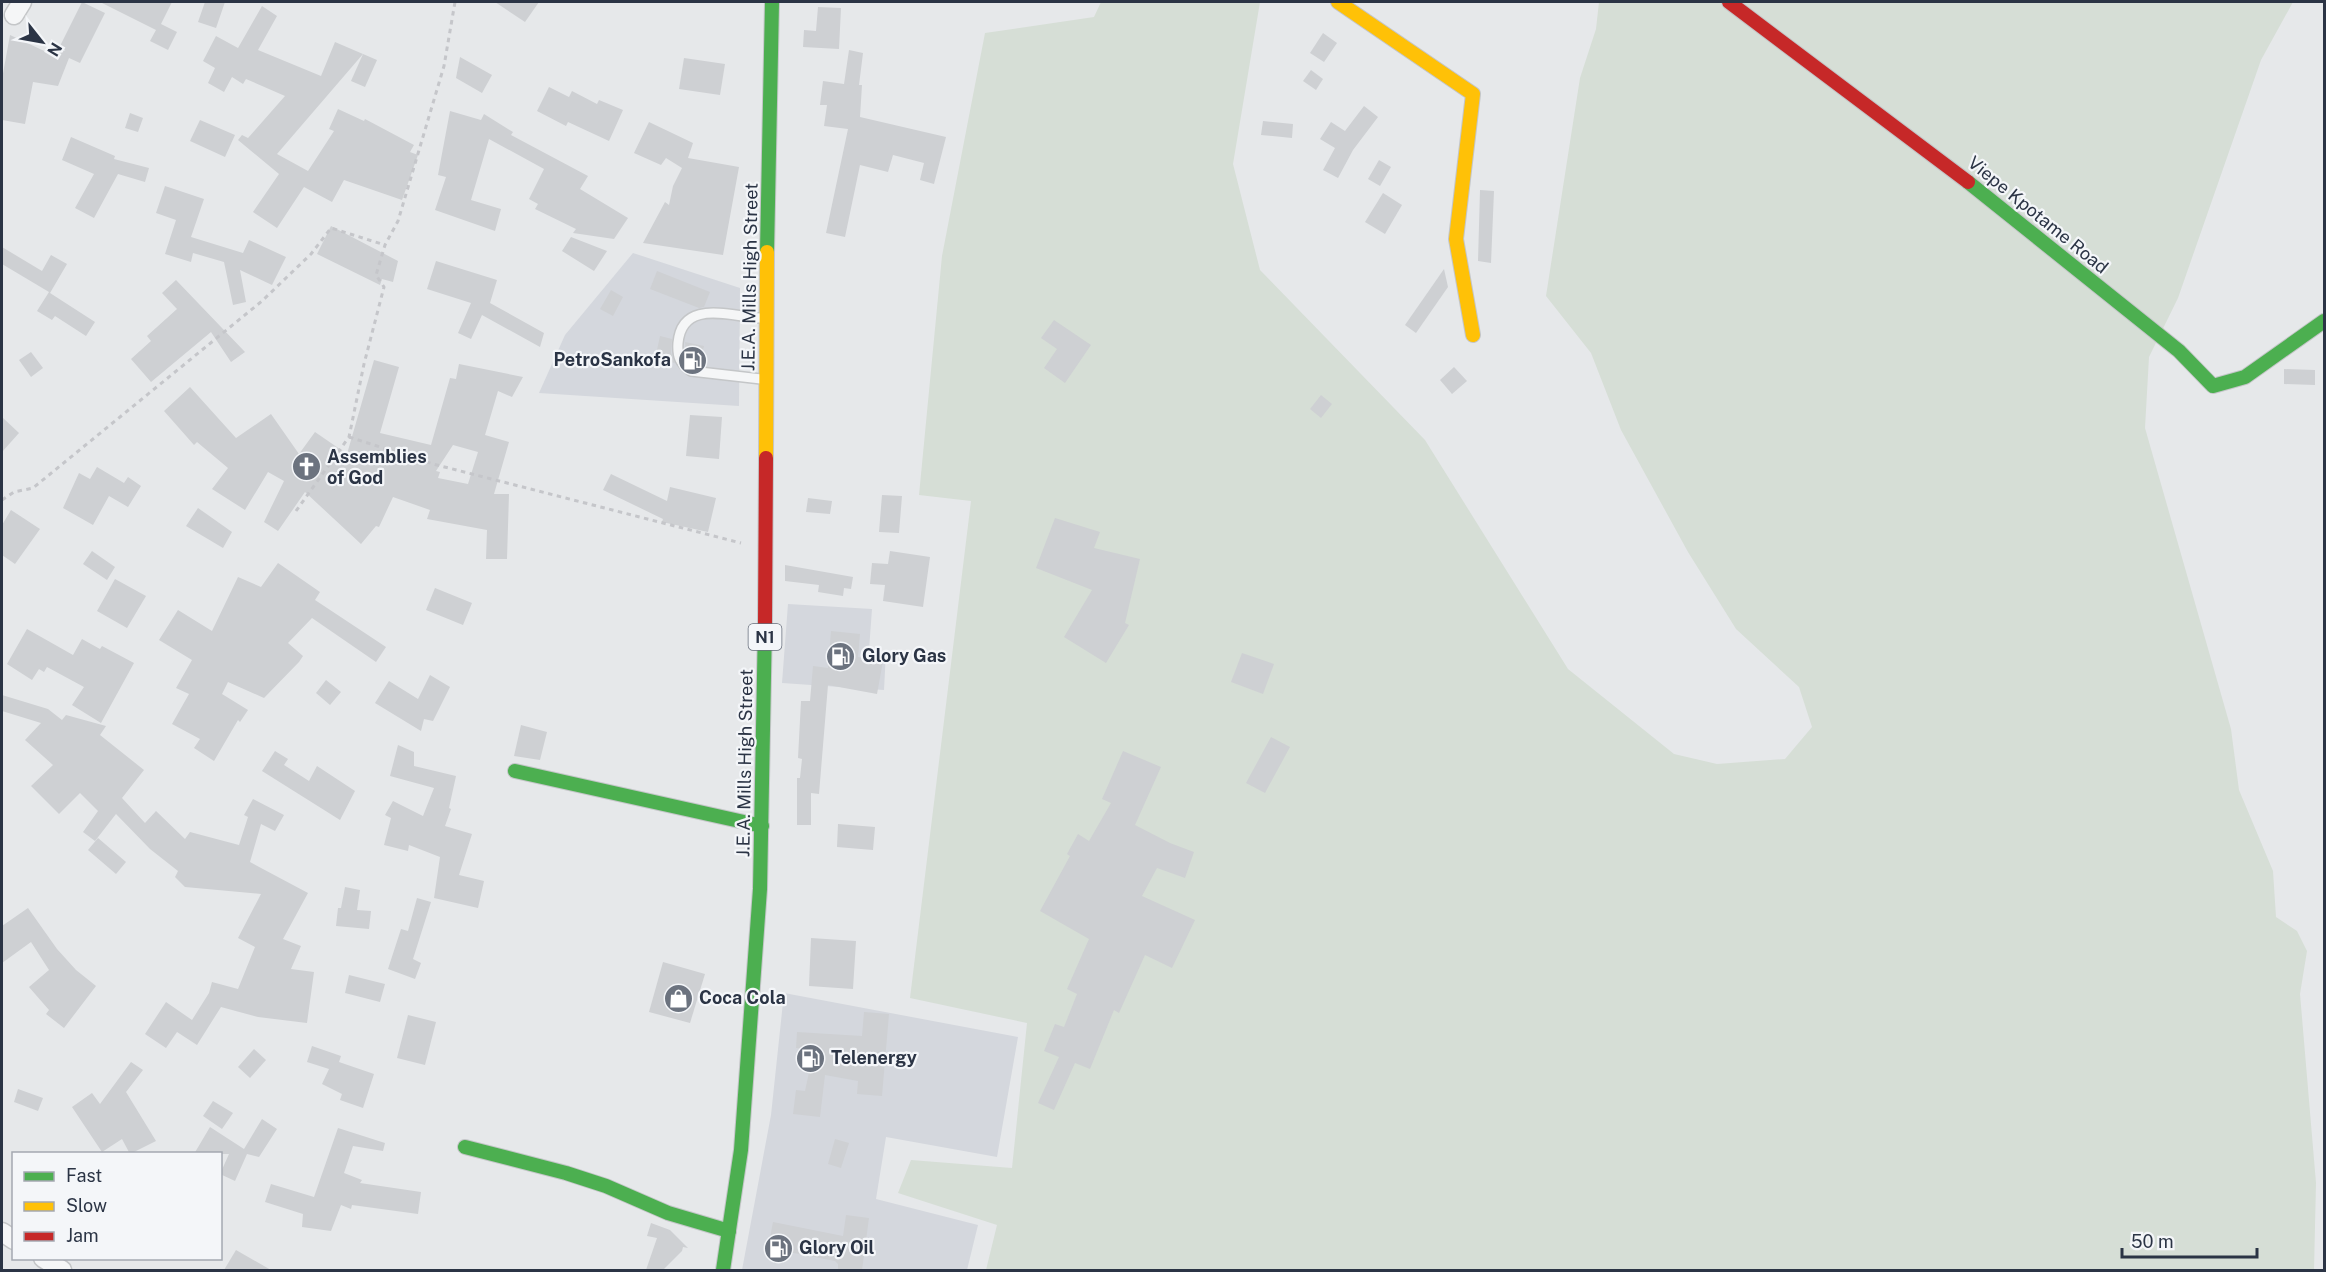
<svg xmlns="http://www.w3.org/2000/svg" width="2326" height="1272" viewBox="0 0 2326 1272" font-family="'Public Sans',sans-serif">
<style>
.built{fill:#d4d7dd}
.green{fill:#d6ded6}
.building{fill:#ced0d3;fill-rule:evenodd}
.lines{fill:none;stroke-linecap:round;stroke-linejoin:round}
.lane-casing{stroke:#c4c6c8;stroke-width:12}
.street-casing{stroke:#c4c6c8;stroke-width:21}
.fast-casing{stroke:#c4c6c8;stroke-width:16}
.slow-casing{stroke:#c4c6c8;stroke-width:16}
.jam-casing{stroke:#c4c6c8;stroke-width:16}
.path{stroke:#c5c6ca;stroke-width:3;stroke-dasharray:4.5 4.5;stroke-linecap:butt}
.lane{stroke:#f5f6f7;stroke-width:9}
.street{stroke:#f5f6f7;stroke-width:18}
.fast{stroke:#4caf50;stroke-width:14}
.slow{stroke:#ffc107;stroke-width:14}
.jam{stroke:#c62828;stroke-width:14}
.labels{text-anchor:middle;stroke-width:4.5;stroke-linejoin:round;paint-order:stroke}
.shield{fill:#f4f6f9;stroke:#676e7b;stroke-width:1.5}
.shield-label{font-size:16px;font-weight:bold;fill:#2b3445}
.street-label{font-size:18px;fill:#2b3445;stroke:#f4f6f9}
.poi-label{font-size:18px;font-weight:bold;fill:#2b3445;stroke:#f4f6f9;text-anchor:start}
</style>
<rect width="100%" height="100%" fill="#e6e8ea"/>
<g class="built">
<polygon points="633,253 740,288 739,406 539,393 565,335"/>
<polygon points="788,604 872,609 869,650 886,652 884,690 782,683"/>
<polygon points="784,993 1018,1037 997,1157 886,1137 876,1199 978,1225 967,1270 742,1270 771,1115"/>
</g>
<polygon class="green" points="1101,2 1260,2 1233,164 1260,270 1425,440 1568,669 1674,754 1717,764 1785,759 1812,727 1799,687 1736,629 1688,552 1621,430 1591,353 1546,296 1580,78 1596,29 1599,2 2293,2 2261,60 2178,298 2149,357 2145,428 2231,729 2239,790 2273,871 2276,917 2297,931 2307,951 2300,994 2316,1183 2314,1270 986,1270 997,1225 898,1193 911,1160 1012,1168 1027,1023 910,998 971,501 919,495 942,256 985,33 1094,17"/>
<g class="building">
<polygon points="82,2 105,13 80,63 69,58 58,86 33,82 25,124 2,120 2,79 10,35 55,56"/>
<polygon points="100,2 172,2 161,24 177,32 168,50 150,41 156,30"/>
<polygon points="205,2 225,2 216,28 198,22"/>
<polygon points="495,2 539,2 525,22"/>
<polygon points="262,6 277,16 258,50 321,76 335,42 363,54 277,154 308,171 334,131 329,129 338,109 364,121 365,119 414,145 410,152 418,155 402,200 344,180 332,202 304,187 277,228 253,212 279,174 238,140 242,135 248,138 285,96 246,79 243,84 232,77 224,92 208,83 215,68 203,61 216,36 238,48"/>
<polygon points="818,7 841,8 839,49 803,47 804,30 816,31"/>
<polygon points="1323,33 1337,43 1324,62 1310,53"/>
<polygon points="849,50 863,53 859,85 862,85 860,117 946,137 934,184 920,180 924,163 893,155 888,172 860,165 845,237 826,233 848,129 824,126 827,105 820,105 823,81 844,84"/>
<polygon points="363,54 377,60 365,87 351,81"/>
<polygon points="460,57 492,75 482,93 456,78"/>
<polygon points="684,58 725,64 720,95 679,89"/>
<polygon points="1311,70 1323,79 1316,90 1303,81"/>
<polygon points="549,87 569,97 572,91 597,104 599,100 623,110 609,141 568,122 566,126 537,111"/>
<polygon points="1364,106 1378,117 1353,150 1338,178 1323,170 1335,148 1320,139 1331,122 1345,131"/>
<polygon points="450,111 481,120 484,114 513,132 511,135 588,176 580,189 628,218 614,239 573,233 576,229 535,209 538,204 529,199 544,169 489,139 471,200 501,209 495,231 435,210 446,177 438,175"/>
<polygon points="130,113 143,118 138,132 125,128"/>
<polygon points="200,120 235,135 225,157 190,141"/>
<polygon points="1263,121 1293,124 1292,138 1261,135"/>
<polygon points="649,122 693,143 688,158 739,167 723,255 643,243 665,202 669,205 673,186 682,168 666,158 661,165 634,153"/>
<polygon points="71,137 115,156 114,159 149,168 145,182 118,174 94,218 75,208 94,174 62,160"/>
<polygon points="1379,160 1391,167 1380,186 1368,179"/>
<polygon points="165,186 204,199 191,237 243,253 249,240 286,257 272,285 240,270 246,302 233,305 224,262 193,253 191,262 165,254 176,220 156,213"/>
<polygon points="1480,190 1494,191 1491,263 1478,261"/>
<polygon points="1383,193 1402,205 1385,234 1365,222"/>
<polygon points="331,226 398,261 393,282 382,279 380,285 317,254"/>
<polygon points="571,237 607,251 594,271 562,251"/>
<polygon points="2,247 42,271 51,255 67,264 50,293 95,322 86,336 55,316 52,320 37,311 49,292 2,264"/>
<polygon points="436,261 497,280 490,303 544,333 540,347 482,315 471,339 458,333 471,303 427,289"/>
<polygon points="1444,269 1448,287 1416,333 1405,325"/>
<polygon points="657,271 710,292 704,307 699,308 650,289"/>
<polygon points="176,280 245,352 231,362 211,332 151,382 131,359 151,341 147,336 177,309 162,293"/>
<polygon points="611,290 623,297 613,316 600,309"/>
<polygon points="1054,320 1091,345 1065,383 1044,368 1057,349 1041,338"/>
<polygon points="660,336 672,339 671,353 675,363 655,359"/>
<polygon points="685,342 704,346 699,365 694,365 687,358"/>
<polygon points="31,352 43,368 31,377 19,360"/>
<path d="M374 360 399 367 380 433 431 445 450 378 456 379 459 364 523 377 512 397 498 391 485 435 509 442 494 494H509L507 559H486L487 530 427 519 430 510 393 497 379 527 376 526 361 544 305 492 278 531 264 522 284 481 268 472 245 510 212 489 228 468 197 442 194 445 164 411 190 387 236 438 271 414 299 454 315 432 347 454ZM453 445 478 452 468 484 438 478 440 472 436 471Z"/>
<polygon points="1454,367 1467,381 1452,394 1440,380"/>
<polygon points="2284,369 2315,370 2315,385 2284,384"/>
<polygon points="1321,395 1332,404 1321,418 1310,409"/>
<polygon points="690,415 722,417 719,459 686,456"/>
<polygon points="2,417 19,433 2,452"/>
<polygon points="97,467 124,483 128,477 141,486 128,507 109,496 93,525 63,508 79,473 90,479"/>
<polygon points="611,474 667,501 670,487 716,498 708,532 662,522 663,519 603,490"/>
<polygon points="882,495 902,496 899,533 879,532"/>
<polygon points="808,498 832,501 830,514 806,512"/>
<polygon points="198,508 232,532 223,548 186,526"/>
<polygon points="11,510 40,529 15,564 2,555 2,525"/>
<polygon points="1055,518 1100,532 1094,548 1140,559 1125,623 1129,625 1106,663 1064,637 1092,590 1036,568"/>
<polygon points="92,551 115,567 107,580 83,564"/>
<polygon points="890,551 930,557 923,607 883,601 885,585 870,584 872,563 888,564"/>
<polygon points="278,563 320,592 315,600 386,647 376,662 312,618 288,643 303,656 299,662 264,698 228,682 222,694 248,710 240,722 238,720 214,761 194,748 200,739 172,724 189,694 176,688 192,660 159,640 178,610 212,631 238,577 261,587"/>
<polygon points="785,565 853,577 851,589 844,588 843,596 818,592 819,585 785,581"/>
<polygon points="115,579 146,596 127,628 97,611"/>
<polygon points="435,588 472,603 463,625 426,610"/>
<polygon points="27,629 73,655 82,639 100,649 102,646 134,663 101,723 72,705 84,687 47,667 44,672 39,669 32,680 7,664"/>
<polygon points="831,631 860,634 858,657 883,661 877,694 828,685 819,794 811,793 811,825 797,825 797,778 800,778 802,759 798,758 801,701 810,701 813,666 828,668"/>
<polygon points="1242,653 1274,664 1263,694 1231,682"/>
<polygon points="430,675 450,687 433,721 424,719 421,731 375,703 389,681 418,699"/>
<polygon points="326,680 341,692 330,705 316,693"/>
<polygon points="2,695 48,709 62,720 66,715 106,726 100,735 144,770 122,798 145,823 156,811 185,839 190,832 239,845 248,817 244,815 253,799 284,815 275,831 261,824 250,862 308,893 283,939 301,946 291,969 314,972 307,1023 258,1017 221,1007 197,1045 177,1032 166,1048 145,1034 166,1002 192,1020 209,993 212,982 238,989 255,947 238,938 261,894 185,887 175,877 178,871 150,849 116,814 95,841 83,832 98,811 80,793 59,814 31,786 53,765 25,740 41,723 2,711"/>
<polygon points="521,725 547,732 540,760 514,756"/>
<polygon points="1271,737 1290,747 1265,793 1246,783"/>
<polygon points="398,745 414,752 414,766 456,776 449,808 451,809 445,826 472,834 459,875 484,881 478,908 434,898 440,857 409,845 408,851 384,845 391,818 385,815 393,801 423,816 434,788 390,776"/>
<polygon points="275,751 288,759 284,765 309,781 317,766 355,791 340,820 262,771"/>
<polygon points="1123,751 1161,767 1135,825 1170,843 1194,852 1185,878 1157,868 1142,896 1195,920 1172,968 1145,955 1119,1013 1114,1010 1090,1069 1075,1063 1054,1110 1038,1103 1059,1057 1044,1051 1055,1024 1064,1027 1077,994 1067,989 1089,939 1040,911 1070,856 1067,854 1078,834 1089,841 1111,803 1102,799"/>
<polygon points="838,824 875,827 873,850 837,847"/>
<polygon points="98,838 126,862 116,874 88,850"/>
<polygon points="345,887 360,890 357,910 371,911 369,929 336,926 338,908 341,908"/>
<polygon points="417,898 431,902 413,959 421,963 415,979 388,969 401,929 408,931"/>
<polygon points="28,908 57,949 76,970 96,986 64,1028 46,1014 49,1010 29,987 49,970 31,942 2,963 2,926"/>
<polygon points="811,938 856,941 853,989 809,986"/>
<polygon points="663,962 705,974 690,1023 649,1012"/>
<polygon points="349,975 385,984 380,1002 345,993"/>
<polygon points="864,1012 889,1014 882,1096 857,1094 858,1081 825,1075 820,1117 793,1114 796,1090 805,1091 814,1049 796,1048 797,1032 862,1036"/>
<polygon points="408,1015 436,1022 425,1065 397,1058"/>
<polygon points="312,1046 341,1056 339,1062 374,1074 363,1108 340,1100 342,1094 322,1084 329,1069 307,1062"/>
<polygon points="254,1049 266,1060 250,1078 238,1067"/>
<polygon points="131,1062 143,1070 126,1092 156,1141 130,1154 122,1139 102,1152 72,1107 92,1093 100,1104"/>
<polygon points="18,1089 43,1098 38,1111 14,1102"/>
<polygon points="213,1101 233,1113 222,1129 203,1116"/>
<polygon points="262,1119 277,1129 259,1157 247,1154 235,1181 220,1174 229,1154 194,1154 210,1127 244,1149"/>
<polygon points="338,1128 385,1143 383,1151 353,1146 344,1173 362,1180 360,1183 421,1192 418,1214 352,1205 351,1209 341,1205 331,1231 302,1227 303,1214 265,1202 271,1184 314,1197"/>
<polygon points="835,1139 849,1143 841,1168 828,1164"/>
<polygon points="846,1215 869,1218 862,1270 838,1269 838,1264 835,1261 768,1248 773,1222 843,1236"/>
<polygon points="651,1223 670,1230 688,1248 683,1247 682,1251 663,1270 646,1270 657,1238 647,1236"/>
<polygon points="236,1250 271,1270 224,1270"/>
</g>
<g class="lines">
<defs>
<path id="lane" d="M760 318C728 316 682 299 678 343 677 357 680 363 691 371L761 379"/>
<g id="street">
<polyline points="14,15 22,2"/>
<polyline points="2,1232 14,1240"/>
<polyline points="43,1258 62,1270"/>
</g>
<g id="fast">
<polyline points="1968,182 2179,351 2213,386 2245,377 2324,321"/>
<polyline points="767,252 772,2"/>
<polyline points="515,771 762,826"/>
<polyline points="465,1147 566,1173 606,1186 668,1213 729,1231"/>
<polyline points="723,1270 741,1150 760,889 765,623"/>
</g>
<g id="slow">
<polyline points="1338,2 1473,94 1456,239 1473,335"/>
<polyline points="766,458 767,252"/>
</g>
<g id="jam">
<polyline points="1729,2 1968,182"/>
<polyline points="765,623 766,458"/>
</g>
</defs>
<use href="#lane" class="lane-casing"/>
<use href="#street" class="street-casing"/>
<use href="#fast" class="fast-casing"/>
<use href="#slow" class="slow-casing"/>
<use href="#jam" class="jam-casing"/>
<g class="path">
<polyline points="349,437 433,464 741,543"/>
<polyline points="2,500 14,492 33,488 262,301 311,254 331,228 385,245"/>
<polyline points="296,511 349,437 364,364 384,287 376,275 385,245 398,221 444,66 455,2"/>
</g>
<use href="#lane" class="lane"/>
<use href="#street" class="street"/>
<use href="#fast" class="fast"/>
<use href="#slow" class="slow"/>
<use href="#jam" class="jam"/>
</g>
<defs>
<symbol id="fuel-disc" viewBox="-11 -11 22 22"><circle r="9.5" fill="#6c737f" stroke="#f4f6f9"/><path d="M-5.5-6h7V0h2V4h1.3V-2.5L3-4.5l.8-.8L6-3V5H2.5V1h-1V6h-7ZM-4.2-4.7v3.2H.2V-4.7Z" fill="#fff"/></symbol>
<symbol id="church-disc" viewBox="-11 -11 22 22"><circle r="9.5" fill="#6c737f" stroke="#f4f6f9"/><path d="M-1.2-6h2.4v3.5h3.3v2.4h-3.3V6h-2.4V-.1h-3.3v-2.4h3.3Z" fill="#fff"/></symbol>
<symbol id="shop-disc" viewBox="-11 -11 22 22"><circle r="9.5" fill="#6c737f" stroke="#f4f6f9"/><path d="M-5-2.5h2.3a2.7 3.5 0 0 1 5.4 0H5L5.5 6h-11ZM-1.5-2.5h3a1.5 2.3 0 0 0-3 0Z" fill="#fff"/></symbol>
</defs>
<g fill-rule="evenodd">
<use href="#fuel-disc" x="676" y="344" width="33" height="33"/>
<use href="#church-disc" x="290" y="450" width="33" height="33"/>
<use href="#fuel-disc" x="824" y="640" width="33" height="33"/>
<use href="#shop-disc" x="662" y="982" width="33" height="33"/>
<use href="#fuel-disc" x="794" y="1042" width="33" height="33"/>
<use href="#fuel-disc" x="762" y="1232" width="33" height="33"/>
</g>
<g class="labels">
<rect class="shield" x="748.5" y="624" width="33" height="26" rx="4.5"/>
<g class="shield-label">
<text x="765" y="643">N1</text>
</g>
<g class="street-label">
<text transform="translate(2038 215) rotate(39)" y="6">Viepe Kpotame Road</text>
<text transform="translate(750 277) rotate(-89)" y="6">J.E.A. Mills High Street</text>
<text transform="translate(745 763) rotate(-89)" y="6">J.E.A. Mills High Street</text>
</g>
<g class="poi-label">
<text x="671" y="366" text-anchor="end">PetroSankofa</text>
<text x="327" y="463">Assemblies<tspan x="327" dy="21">of God</tspan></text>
<text x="862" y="662">Glory Gas</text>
<text x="699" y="1004">Coca Cola</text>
<text x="831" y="1064">Telenergy</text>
<text x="799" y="1254">Glory Oil</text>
</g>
</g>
<rect width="2326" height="1272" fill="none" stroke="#2b3445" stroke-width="6"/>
<rect x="12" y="1152" width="210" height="108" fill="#f4f6f9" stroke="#a4a8b1" stroke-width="1.5"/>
<rect x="24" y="1172" width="30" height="9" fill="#4caf50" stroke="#a4a8b1" stroke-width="1.5"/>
<text x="66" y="1182" font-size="18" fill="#2b3445">Fast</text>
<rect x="24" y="1202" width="30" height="9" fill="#ffc107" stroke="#a4a8b1" stroke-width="1.5"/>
<text x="66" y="1212" font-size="18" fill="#2b3445">Slow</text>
<rect x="24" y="1232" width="30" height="9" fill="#c62828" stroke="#a4a8b1" stroke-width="1.5"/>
<text x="66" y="1242" font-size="18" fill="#2b3445">Jam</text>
<g transform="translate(42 42) rotate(121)" stroke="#f4f6f9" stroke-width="4.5" paint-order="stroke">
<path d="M0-4.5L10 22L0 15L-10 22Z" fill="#2b3445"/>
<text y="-9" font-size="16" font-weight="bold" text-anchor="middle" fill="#2b3445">N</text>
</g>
<path d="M2122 1248v9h135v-9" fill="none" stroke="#2b3445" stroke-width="3"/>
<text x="2131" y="1248" font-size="18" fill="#2b3445" stroke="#f4f6f9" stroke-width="4.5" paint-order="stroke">50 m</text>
</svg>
